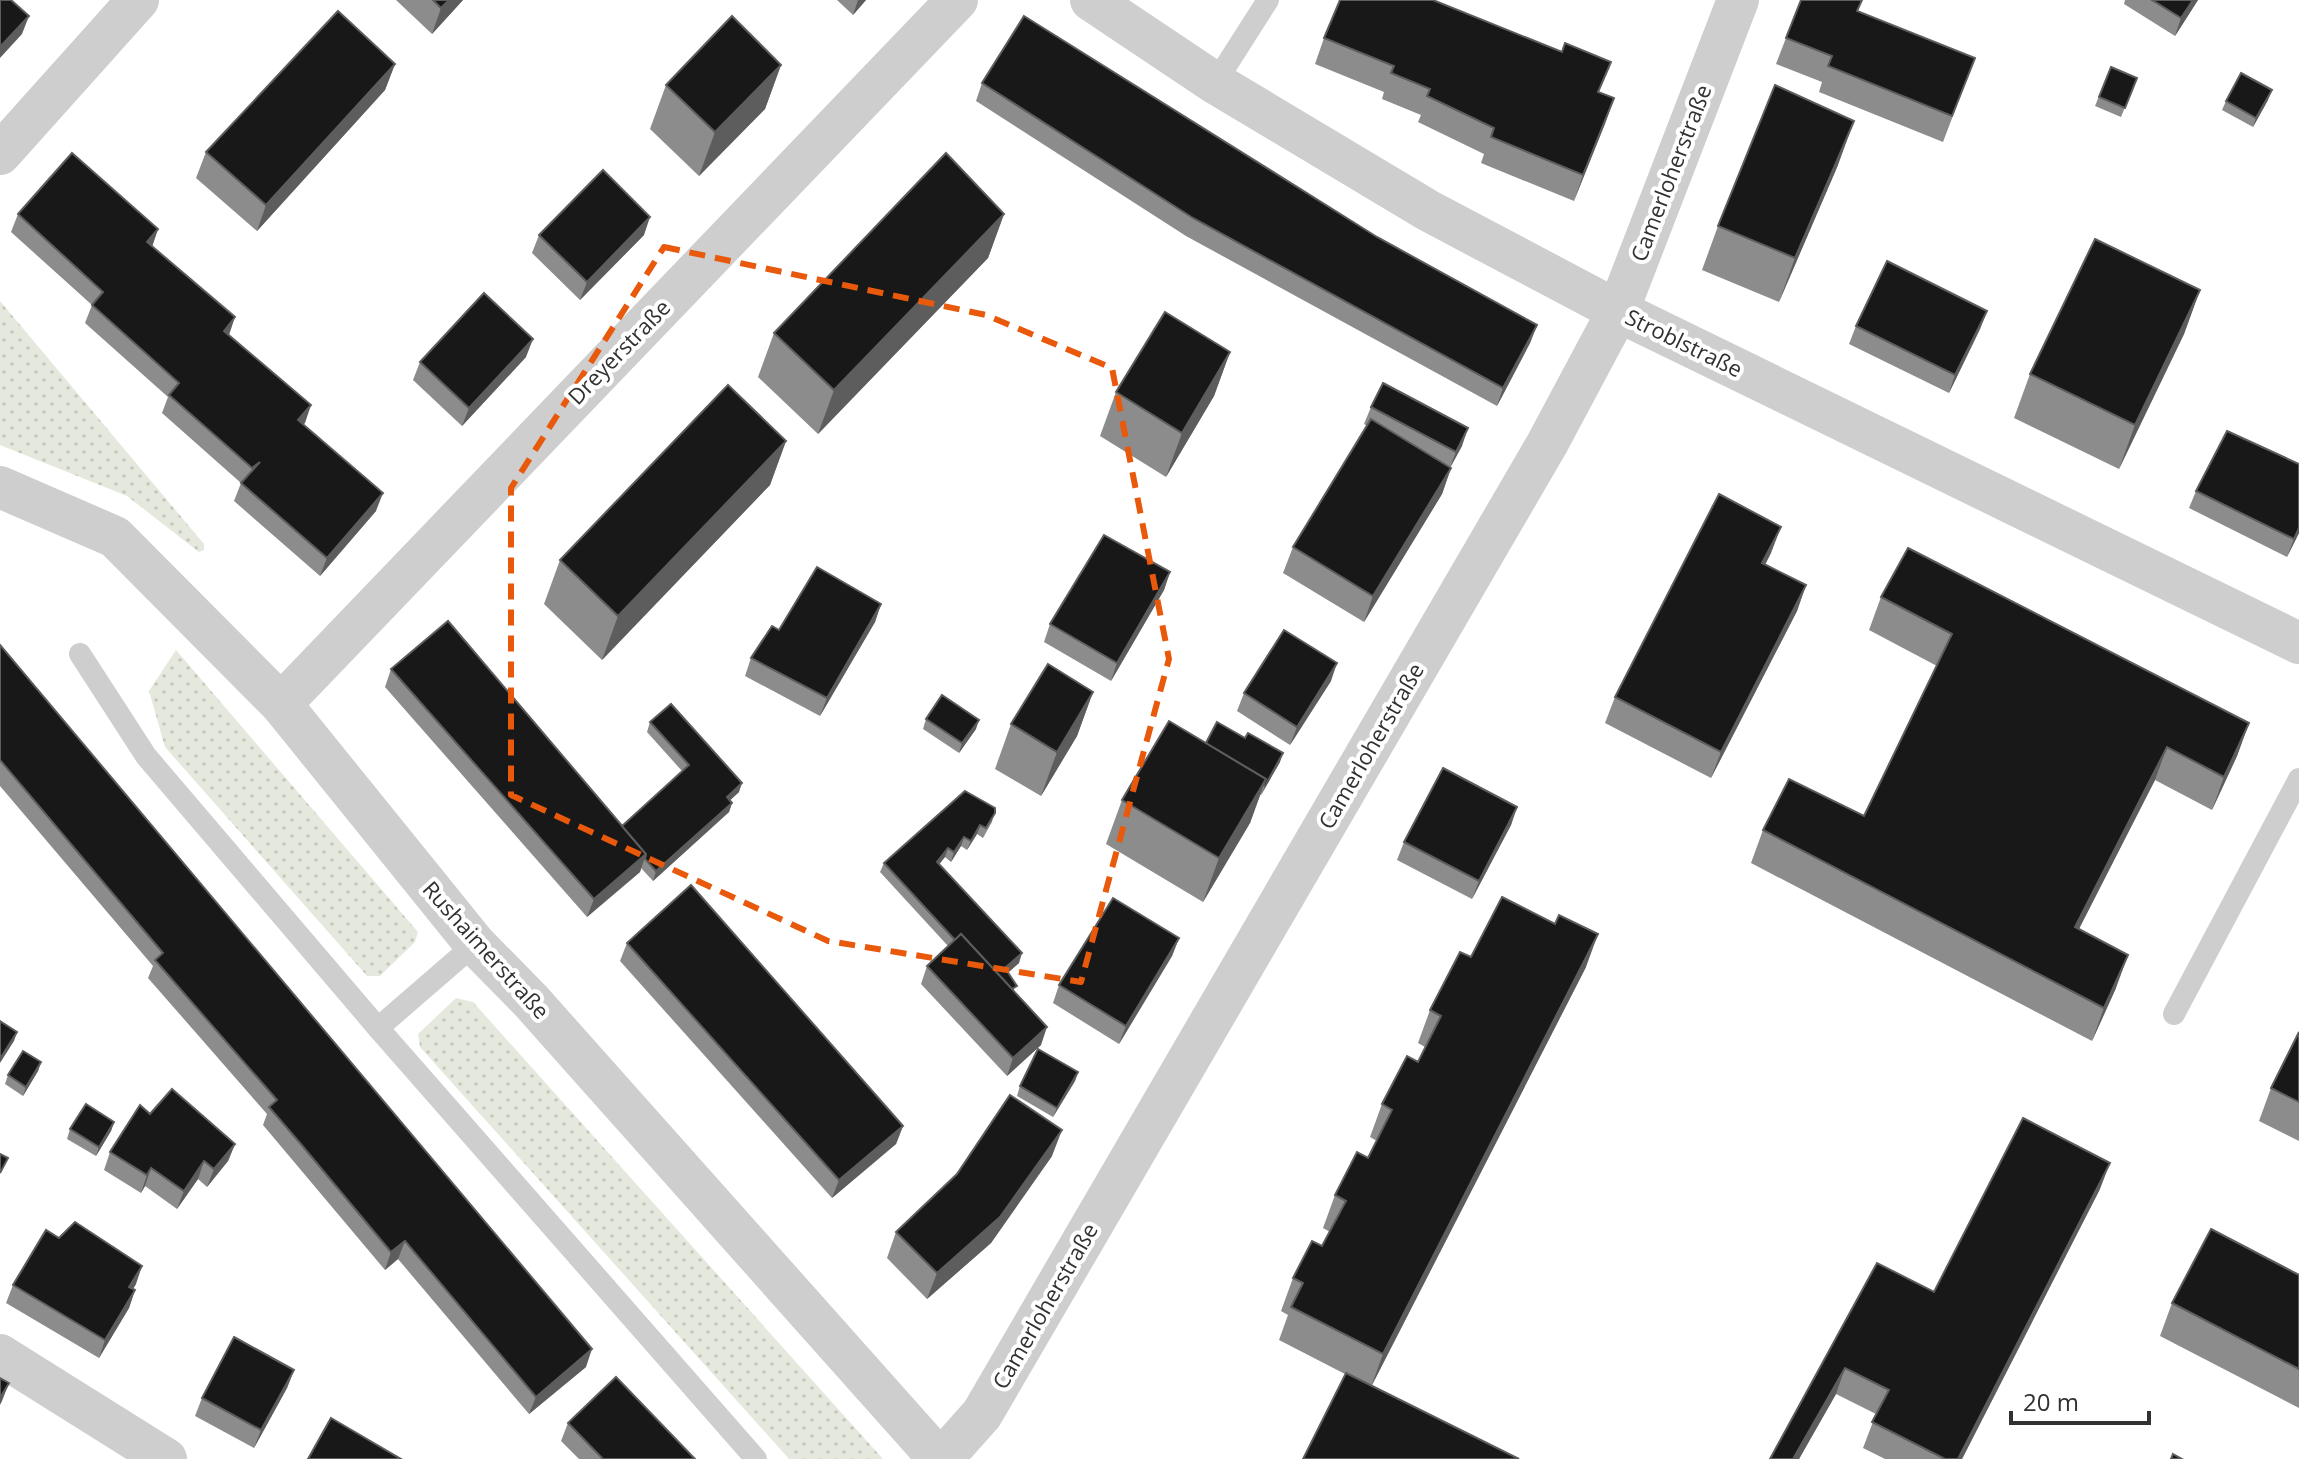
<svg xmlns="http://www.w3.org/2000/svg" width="2299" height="1459" viewBox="0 0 2299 1459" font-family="'Open Sans',sans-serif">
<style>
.grass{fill:url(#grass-dots)}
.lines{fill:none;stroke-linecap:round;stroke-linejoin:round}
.lane{stroke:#cecece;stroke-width:22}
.street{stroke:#cecece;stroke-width:42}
.wall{fill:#8c8c8c}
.shaded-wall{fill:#5d5d5d}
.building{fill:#181818;stroke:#5d5d5d;stroke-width:2}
.marked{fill:none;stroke:#e8590c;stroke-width:6;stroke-dasharray:16 10;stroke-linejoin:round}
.labels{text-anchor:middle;stroke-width:8;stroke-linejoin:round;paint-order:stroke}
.street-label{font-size:22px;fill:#313131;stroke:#fff}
</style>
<defs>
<pattern id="grass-dots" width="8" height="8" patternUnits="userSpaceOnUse" patternTransform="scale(2)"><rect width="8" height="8" fill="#e5e9dd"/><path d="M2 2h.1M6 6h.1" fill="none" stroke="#c5c8be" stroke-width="1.8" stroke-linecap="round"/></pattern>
</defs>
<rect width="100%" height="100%" fill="#fff"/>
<g class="grass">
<polygon points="0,301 204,544 204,550 199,552 127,496 0,445"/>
<polygon points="176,650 418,932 415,942 380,976 367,976 165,747 149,691"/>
<polygon points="456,998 473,1002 883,1459 789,1459 420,1047 418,1034"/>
</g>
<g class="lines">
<g class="lane">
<polyline points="1215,83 1268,0"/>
<polyline points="80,654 146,756 378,1028 756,1459"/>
<polyline points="2174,1014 2299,779"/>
<polyline points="378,1028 475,944"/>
</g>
<g class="street">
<polyline points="1091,0 1215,83 1429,211 1618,311 2299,643"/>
<polyline points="0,154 138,0"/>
<polyline points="0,487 115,537 281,704 475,944 531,1001 939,1459"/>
<polyline points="281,704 957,0"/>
<polyline points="0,1355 166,1459"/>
<polyline points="942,1459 982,1414 1547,444 1618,311 1738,0"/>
</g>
</g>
<g class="wall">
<polygon points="396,0 463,0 432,34"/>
<polygon points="837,0 866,0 853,15"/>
<polygon points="2125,0 2198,0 2175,36 2124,4"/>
<polygon points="1858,12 1965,84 1943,142 1819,92 1822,82 1776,64 1786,38"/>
<polygon points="1324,38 1599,92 1614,98 1574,201 1481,163 1484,154 1418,122 1421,115 1382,99 1384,92 1315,64"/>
<polygon points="395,64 385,90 257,231 196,178 206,152"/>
<polygon points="781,65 765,109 699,176 650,129 666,85"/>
<polygon points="2111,67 2137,78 2121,117 2095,106"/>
<polygon points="982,83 1377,237 1537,325 1530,343 1497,406 1186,236 976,101"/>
<polygon points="2268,100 2253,127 2222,110 2226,101"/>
<polygon points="1838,165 1779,302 1702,270 1718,226"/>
<polygon points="18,214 158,229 152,246 229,335 311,405 303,425 376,511 320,576 234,501 241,483 162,413 168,397 85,323 92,305 11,232"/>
<polygon points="1004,214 988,258 818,434 758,377 774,333"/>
<polygon points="539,235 644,235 580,300 532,253"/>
<polygon points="2200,290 2184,334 2119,469 2014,418 2030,374"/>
<polygon points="1987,311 1980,329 1949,393 1849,344 1856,326"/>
<polygon points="1230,352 1214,396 1166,477 1100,436 1116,392"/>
<polygon points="526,357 462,426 413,380 420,362"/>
<polygon points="1371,407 1462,446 1450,467 1451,468 1442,494 1364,622 1283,573 1293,547 1367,426 1364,424"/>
<polygon points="786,441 770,485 602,660 544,604 560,560"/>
<polygon points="2196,491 2299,533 2287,557 2189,508"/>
<polygon points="1771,553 1765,564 1806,585 1797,611 1711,778 1605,723 1615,697"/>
<polygon points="1170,572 1164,590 1111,681 1044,642 1050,624"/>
<polygon points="1881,597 2249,723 2237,756 2212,810 2155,780 2079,929 2116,988 2092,1041 1751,863 1763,830 1864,816 1937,666 1869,630"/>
<polygon points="881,604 875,622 820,716 745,676 751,658 779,630"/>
<polygon points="0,645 586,1367 529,1414 398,1259 385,1270 263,1125 267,1114 148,978 153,966 0,786"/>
<polygon points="391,669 622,826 682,771 647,732 650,722 739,792 730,800 732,803 729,812 653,881 641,868 640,872 587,917 385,687"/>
<polygon points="1331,681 1290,745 1237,711 1244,693"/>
<polygon points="1093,692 1077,736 1041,796 995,769 1011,724"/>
<polygon points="926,719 976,729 959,753 923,729"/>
<polygon points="1245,738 1280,762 1261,795 1260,795 1250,823 1203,902 1106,844 1122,800 1206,743"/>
<polygon points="1517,807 1511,825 1472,899 1397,860 1404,842"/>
<polygon points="995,808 992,822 983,838 977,834 967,850 961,846 951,862 945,857 939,864 1019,963 1008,972 1015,992 1041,1045 1007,1076 921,984 927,966 948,946 880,872 884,863"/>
<polygon points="1179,938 1172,956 1119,1044 1053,1003 1059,985"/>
<polygon points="627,943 903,1126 896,1144 832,1198 620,961"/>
<polygon points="1471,957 1586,967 1372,1385 1345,1374 1279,1340 1288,1315 1281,1311 1293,1278 1322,1246 1330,1232 1323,1228 1335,1195 1368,1158 1377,1141 1370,1137 1382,1104 1418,1062 1425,1047 1418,1043 1430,1010"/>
<polygon points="2299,1032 2299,1141 2259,1121 2271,1088"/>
<polygon points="41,1062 38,1071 23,1096 5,1084 8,1075"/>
<polygon points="1078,1072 1075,1081 1053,1117 1017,1096 1020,1086"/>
<polygon points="150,1114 235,1144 228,1161 207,1187 198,1179 177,1209 145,1186 141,1193 104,1170 110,1152"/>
<polygon points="114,1122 111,1131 96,1156 67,1139 70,1129"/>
<polygon points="1052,1156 991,1243 927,1299 887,1258 896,1232"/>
<polygon points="2100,1189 1962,1459 1885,1459 1863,1448 1876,1414 1836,1394 1799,1459 1770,1459 1877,1263 1934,1292"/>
<polygon points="2299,1275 2299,1408 2160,1336 2172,1303"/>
<polygon points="136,1284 133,1289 135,1290 129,1308 99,1358 6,1303 13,1285"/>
<polygon points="294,1370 287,1388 254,1448 195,1416 202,1398"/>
<polygon points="568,1423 695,1459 579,1459 561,1441"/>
</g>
<g class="shaded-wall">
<polygon points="449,0 463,0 432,34 441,8"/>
<polygon points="858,0 866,0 853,15"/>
<polygon points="2193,0 2198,0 2175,36 2181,18"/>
<polygon points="29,16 22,34 0,58 0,47"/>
<polygon points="395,64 385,90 257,231 266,205"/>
<polygon points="781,65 765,109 699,176 715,132"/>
<polygon points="2272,90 2268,100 2253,127 2256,118"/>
<polygon points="1614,98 1605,124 1574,201 1583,175"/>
<polygon points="1854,121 1838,165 1779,302 1795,258"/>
<polygon points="1004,214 988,258 818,434 834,390"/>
<polygon points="650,217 644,235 580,300 587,282"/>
<polygon points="158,229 152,247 147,242"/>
<polygon points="2200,290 2184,334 2119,469 2135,425"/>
<polygon points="1987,311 1980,329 1949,393 1955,375"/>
<polygon points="235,317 229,335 224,331"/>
<polygon points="1537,325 1530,343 1497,406 1503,388"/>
<polygon points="533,339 526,357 462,426 469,408"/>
<polygon points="1230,352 1214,396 1166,477 1182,433"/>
<polygon points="311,405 305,423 291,438 298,420"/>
<polygon points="1468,428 1462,446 1449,470 1456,452"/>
<polygon points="786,441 770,485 602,660 618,616"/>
<polygon points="1451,468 1442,494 1364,622 1373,596"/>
<polygon points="383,493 376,511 320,576 327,558"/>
<polygon points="1781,527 1771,553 1753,589 1762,563"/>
<polygon points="2299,528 2299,533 2287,557 2294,539"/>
<polygon points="1170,572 1164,590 1111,681 1117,663"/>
<polygon points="1806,585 1797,611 1711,778 1721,752"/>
<polygon points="881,604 875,622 820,716 827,698"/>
<polygon points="1337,663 1331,681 1290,745 1297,727"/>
<polygon points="1093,692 1077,736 1041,796 1057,752"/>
<polygon points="979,720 976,729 959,753 962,743"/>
<polygon points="2249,723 2237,756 2212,810 2224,777"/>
<polygon points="2167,747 2155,780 2063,960 2075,927"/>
<polygon points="1283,753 1280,762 1261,795 1265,786"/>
<polygon points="1266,779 1250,823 1203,902 1219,858"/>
<polygon points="742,783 739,792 724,806 727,797"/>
<polygon points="732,803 729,812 653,881 656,871"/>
<polygon points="1517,807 1511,825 1472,899 1479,881"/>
<polygon points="980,825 977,834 967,850 971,841"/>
<polygon points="964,837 961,846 951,862 954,852"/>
<polygon points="948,848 945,857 934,871 937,862"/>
<polygon points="646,854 640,872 587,917 594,899"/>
<polygon points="1598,934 1586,967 1371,1387 1383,1354"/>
<polygon points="1179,938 1172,956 1119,1044 1126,1026"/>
<polygon points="1022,953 1019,963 1002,978 1005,968"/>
<polygon points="2128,955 2116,988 2092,1041 2104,1008"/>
<polygon points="1047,1027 1041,1045 1007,1076 1013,1058"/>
<polygon points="17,1032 14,1041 0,1063 0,1059"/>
<polygon points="41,1062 38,1071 23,1096 26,1087"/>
<polygon points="1078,1072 1075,1081 1053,1117 1057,1108"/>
<polygon points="114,1122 111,1131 96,1156 99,1147"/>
<polygon points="903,1126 896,1144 832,1198 839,1180"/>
<polygon points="1062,1130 1052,1156 991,1243 927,1299 937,1273"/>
<polygon points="235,1144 228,1161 207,1187 214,1169"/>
<polygon points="204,1161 198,1179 177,1209 184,1191"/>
<polygon points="2110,1163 2100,1189 1962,1459 1958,1459"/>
<polygon points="151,1168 145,1186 141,1193 147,1175"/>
<polygon points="405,1241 398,1259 385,1270 391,1252"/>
<polygon points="142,1266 136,1284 123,1305 129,1287"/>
<polygon points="135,1290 129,1308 99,1358 105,1340"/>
<polygon points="592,1349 586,1367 529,1414 536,1397"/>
<polygon points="1845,1368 1836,1394 1799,1459 1793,1459"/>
<polygon points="294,1370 287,1388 254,1448 261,1430"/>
<polygon points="9,1383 2,1401 0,1405 0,1398"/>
</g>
<g class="building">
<polygon points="0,0 11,0 29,16 0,47"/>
<polygon points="433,0 449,0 441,8"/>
<polygon points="1340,0 1433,0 1562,52 1565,43 1611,62 1598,92 1614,98 1583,175 1491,137 1494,128 1427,96 1430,89 1391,73 1394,66 1324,38"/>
<polygon points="1801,0 1862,0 1857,11 1975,58 1952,116 1828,66 1832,56 1786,38"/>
<polygon points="2152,0 2193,0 2181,18"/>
<polygon points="338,11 395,64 266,205 206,152"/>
<polygon points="732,16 781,65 715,132 666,85"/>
<polygon points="1024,16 1377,237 1537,325 1503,388 1193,218 982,83"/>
<polygon points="2111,67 2137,78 2125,108 2099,97"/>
<polygon points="2241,73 2272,90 2256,118 2226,101"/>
<polygon points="1775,85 1854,121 1795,258 1718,226"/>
<polygon points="72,153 158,229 147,242 235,317 224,331 311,405 298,420 383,493 327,558 241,483 260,462 252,468 169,395 179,383 92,305 103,292 18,214"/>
<polygon points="946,153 1004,214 834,390 774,333"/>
<polygon points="603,170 650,217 587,282 539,235"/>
<polygon points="2095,239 2200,290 2135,425 2030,374"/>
<polygon points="1887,261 1987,311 1955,375 1856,326"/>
<polygon points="484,293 533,339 469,408 420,362"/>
<polygon points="1165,312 1230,352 1182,433 1116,392"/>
<polygon points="1383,383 1468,428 1456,452 1371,407"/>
<polygon points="728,385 786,441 618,616 560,560"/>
<polygon points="1371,419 1451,468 1373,596 1293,547"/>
<polygon points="2227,431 2299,464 2299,528 2294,539 2196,491"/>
<polygon points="1719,494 1781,527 1762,563 1806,585 1721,752 1615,697"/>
<polygon points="1104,535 1170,572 1117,663 1050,624"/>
<polygon points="1908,548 2249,723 2224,777 2167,747 2075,927 2128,955 2104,1008 1763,830 1789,779 1864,816 1952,634 1881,597"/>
<polygon points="817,567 881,604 827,698 751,658 772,626 779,630"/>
<polygon points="448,621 646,854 594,899 391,669"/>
<polygon points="1284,630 1337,663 1297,727 1244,693"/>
<polygon points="0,645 592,1349 536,1397 405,1241 391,1252 300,1143 269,1107 277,1100 155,960 163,953 0,760"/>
<polygon points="1048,664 1093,692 1057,752 1011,724"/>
<polygon points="942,695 979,720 962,743 926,719"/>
<polygon points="671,704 742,783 727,797 732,803 656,871 645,859 646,854 622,826 689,765 650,722"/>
<polygon points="1169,721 1266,779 1219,858 1122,800"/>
<polygon points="1217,722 1245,738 1248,733 1283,753 1265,786 1263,785 1266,779 1206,743"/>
<polygon points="1443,768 1517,807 1479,881 1404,842"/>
<polygon points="965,791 995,808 995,813 986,828 980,825 971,841 964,837 954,852 948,848 937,862 1022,953 1005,968 1017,986 1012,989 961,934 955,940 884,863"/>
<polygon points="691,885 903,1126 839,1180 627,943"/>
<polygon points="1502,897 1555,924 1559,915 1598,934 1383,1354 1291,1307 1303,1283 1293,1278 1312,1241 1322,1246 1346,1201 1335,1195 1357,1152 1368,1158 1392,1110 1382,1104 1407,1056 1418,1062 1441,1016 1430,1010 1460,952 1471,957"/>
<polygon points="1113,898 1179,938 1126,1026 1059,985"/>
<polygon points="961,934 1047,1027 1013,1058 927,966"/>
<polygon points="0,1021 17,1032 0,1059"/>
<polygon points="2299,1032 2299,1102 2271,1088"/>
<polygon points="1038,1049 1078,1072 1057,1108 1020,1086"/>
<polygon points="23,1051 41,1062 26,1087 8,1075"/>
<polygon points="172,1089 235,1144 214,1169 204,1161 184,1191 151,1168 147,1175 110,1152 140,1105 150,1114"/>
<polygon points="1010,1095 1062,1130 1000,1217 937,1273 896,1232 957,1174"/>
<polygon points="86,1104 114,1122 99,1147 70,1129"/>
<polygon points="2023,1118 2110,1163 1958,1459 1945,1459 1872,1422 1889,1390 1845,1368 1793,1459 1770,1459 1877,1263 1934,1292"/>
<polygon points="0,1154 8,1158 0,1173"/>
<polygon points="75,1222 142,1266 129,1287 135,1290 105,1340 13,1285 46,1230 59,1238"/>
<polygon points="2211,1229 2299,1275 2299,1369 2172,1303"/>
<polygon points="234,1337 294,1370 261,1430 202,1398"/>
<polygon points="1346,1373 1519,1459 1303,1459"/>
<polygon points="616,1377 695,1459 603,1459 568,1423"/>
<polygon points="0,1378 9,1383 0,1398"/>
<polygon points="331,1418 401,1459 308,1459"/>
<polygon points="2173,1454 2182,1459 2171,1459"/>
</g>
<path class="marked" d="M664 247 986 315 1112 368 1169 659 1081 982 828 941 511 795V488Z"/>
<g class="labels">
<g class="street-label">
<text transform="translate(1671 173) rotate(-69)" y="8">Camerloherstraße</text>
<text transform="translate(1684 343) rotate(26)" y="8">Stroblstraße</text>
<text transform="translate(619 352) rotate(-46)" y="8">Dreyerstraße</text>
<text transform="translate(1371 746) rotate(-60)" y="8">Camerloherstraße</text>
<text transform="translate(486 950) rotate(48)" y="8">Rushaimerstraße</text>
<text transform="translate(1045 1306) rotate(-60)" y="8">Camerloherstraße</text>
</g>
</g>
<path d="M2011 1411v12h138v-12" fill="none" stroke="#313131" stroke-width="4"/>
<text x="2023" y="1411" font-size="24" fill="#313131" stroke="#ffffff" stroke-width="6" paint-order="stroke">20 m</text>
</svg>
